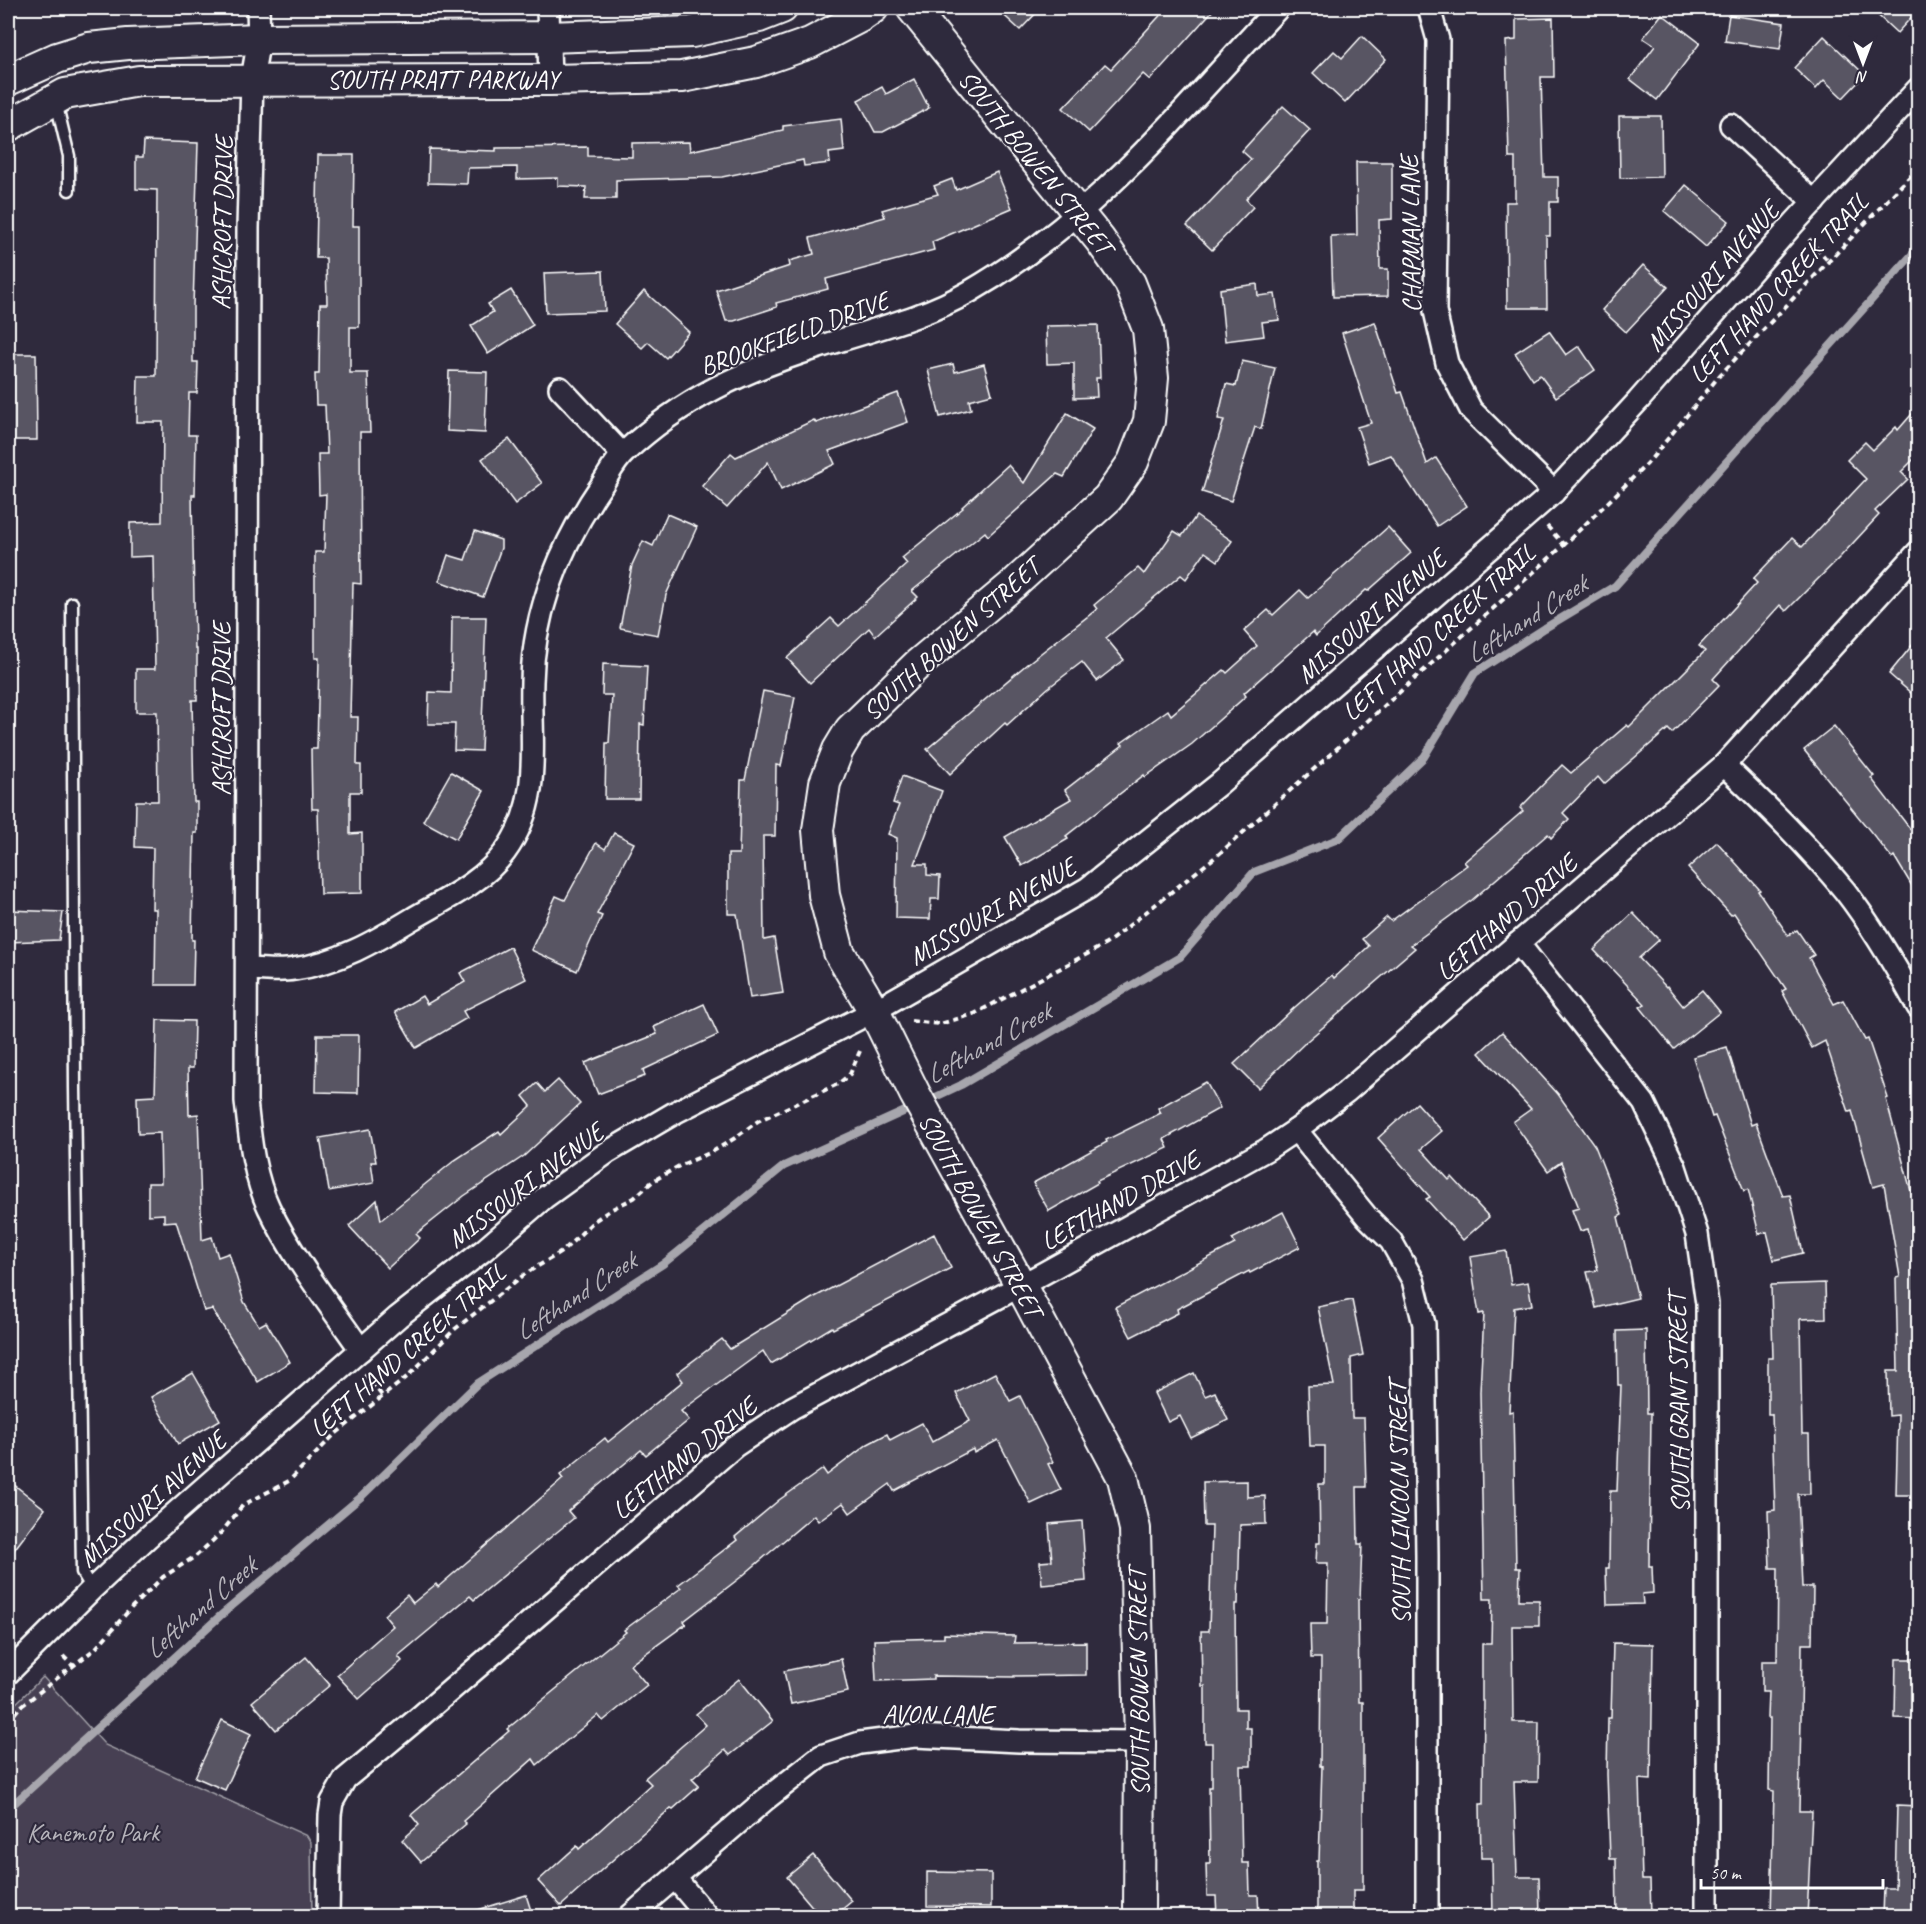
<svg xmlns="http://www.w3.org/2000/svg" width="1926" height="1924" viewBox="0 0 1926 1924" font-family="Caveat,sans-serif">
<style>
.green{fill:#464152;stroke:#a2a0a8;stroke-width:1.5}
.lines{fill:none;stroke-linecap:round;stroke-linejoin:round}
.stream{stroke:#a7a6ad;stroke-width:8}
.building{fill:#595564;stroke:#fff;stroke-width:1.5}
.lane-casing{stroke:#fff;stroke-width:15}
.street-casing{stroke:#fff;stroke-width:26}
.secondary-casing{stroke:#fff;stroke-width:34}
.path{stroke:#fff;stroke-width:4;stroke-dasharray:6 4.5;stroke-linecap:butt}
.lane{stroke:#2f2a3d;stroke-width:10}
.street{stroke:#2f2a3d;stroke-width:21}
.secondary{stroke:#2f2a3d;stroke-width:30}
.labels{text-anchor:middle;stroke-width:4.5;stroke-linejoin:round;paint-order:stroke}
.street-label{font-size:26px;fill:#fff;stroke:#2f2a3d}
.park-label{font-size:26px;fill:#b5b3ba;stroke:#2f2a3d}
.water-label{font-size:27px;font-style:italic;fill:#b6b4bb;stroke:#2f2a3d}
</style>
<rect width="100%" height="100%" fill="#2f2a3d"/>
<filter id="ink" filterUnits="userSpaceOnUse"><feTurbulence type="fractalNoise" baseFrequency=".0167" numOctaves="2"/><feDisplacementMap in="SourceGraphic" scale="12" xChannelSelector="R" yChannelSelector="G"/><feConvolveMatrix kernelMatrix="1 2 1 2 8 2 1 2 1" color-interpolation-filters="sRGB"/></filter>
<g filter="url(#ink)">
<polygon class="green" points="43,1677 105,1745 307,1836 311,1843 312,1916 8,1916 8,1711"/>
<g class="lines">
<g class="stream">
<polyline points="927,1101 961,1085 1180,957 1254,872 1338,839 1424,757 1475,673 1545,628 1615,586 1918,248"/>
<polyline points="8,1809 220,1616 361,1497 478,1383 663,1264 784,1166 914,1107"/>
</g>
</g>
<g class="building">
<polygon points="996,8 1041,8 1020,30"/>
<polygon points="1167,8 1215,8 1150,80 1143,74 1089,132 1063,108 1105,64 1111,69"/>
<polygon points="1870,8 1918,8 1918,10 1897,33"/>
<polygon points="1662,14 1700,43 1657,100 1630,79 1655,46 1643,38"/>
<polygon points="1729,15 1784,23 1780,49 1725,41"/>
<polygon points="1553,18 1554,77 1541,77 1544,177 1558,177 1558,202 1550,202 1550,236 1546,236 1547,308 1507,308 1506,202 1515,202 1515,158 1509,158 1506,41 1516,40 1516,19"/>
<polygon points="1362,36 1386,59 1345,103 1313,73 1334,51 1342,58"/>
<polygon points="1824,36 1865,75 1843,98 1824,80 1816,89 1794,68"/>
<polygon points="914,79 929,108 883,132 875,132 858,100 882,87 886,94"/>
<polygon points="1283,106 1310,130 1246,199 1253,207 1212,250 1187,226 1251,159 1242,151"/>
<polygon points="1619,116 1661,116 1662,177 1620,178"/>
<polygon points="841,119 844,151 829,153 830,163 804,166 803,160 722,177 616,180 616,199 585,199 586,187 558,186 558,178 517,179 517,167 468,168 467,184 428,183 429,149 496,151 496,148 588,147 588,156 632,157 632,143 689,142 690,151 783,130 783,126"/>
<polygon points="144,141 198,143 193,306 193,362 198,362 197,393 189,393 188,435 196,435 195,495 192,495 195,649 197,649 197,700 192,700 194,802 197,802 197,833 194,833 192,940 194,940 193,985 155,985 156,909 152,909 153,848 135,847 136,801 158,801 157,712 136,712 136,669 155,669 153,556 130,557 130,523 162,522 163,422 137,422 138,376 156,376 157,190 136,189 136,157 143,157"/>
<polygon points="318,155 354,155 353,226 359,226 359,327 350,327 350,373 368,373 370,432 360,432 361,584 353,583 350,717 358,717 357,765 361,765 361,792 350,792 350,834 362,833 362,893 320,894 318,809 312,809 311,749 317,749 319,658 315,658 315,552 324,552 326,494 319,495 318,454 327,454 325,405 316,405 315,374 319,374 320,304 327,304 326,258 316,258"/>
<polygon points="1356,162 1392,162 1392,219 1379,220 1380,269 1388,269 1388,296 1333,297 1331,236 1357,235"/>
<polygon points="997,172 1012,208 932,242 934,250 826,279 828,289 776,303 777,307 734,321 726,321 716,290 790,266 789,261 814,254 810,238 885,217 882,210 938,194 934,186 952,179 956,190"/>
<polygon points="1686,185 1729,221 1706,247 1664,211"/>
<polygon points="1643,265 1668,287 1626,332 1602,310"/>
<polygon points="603,271 605,311 546,313 544,273"/>
<polygon points="1257,284 1258,296 1275,294 1279,320 1262,322 1264,336 1225,341 1220,289"/>
<polygon points="511,290 533,325 488,354 471,326 493,312 488,304"/>
<polygon points="644,291 689,332 666,358 648,342 642,348 615,324"/>
<polygon points="1375,322 1398,393 1402,392 1427,464 1436,458 1467,506 1437,526 1391,455 1369,463 1357,427 1371,423 1342,333"/>
<polygon points="1098,325 1100,378 1096,378 1097,397 1074,398 1074,363 1047,364 1046,326"/>
<polygon points="1549,331 1566,355 1579,346 1595,370 1556,397 1540,375 1533,380 1515,353"/>
<polygon points="8,354 36,354 37,440 8,440"/>
<polygon points="1242,361 1275,368 1261,429 1255,427 1231,501 1202,492 1224,420 1218,419 1226,384 1236,386"/>
<polygon points="953,364 955,372 984,364 992,394 969,400 971,409 940,417 928,370"/>
<polygon points="449,371 487,372 485,433 447,431"/>
<polygon points="898,393 908,422 829,451 835,464 781,490 768,462 727,508 702,486 731,453 736,457 814,420 816,423"/>
<polygon points="1918,407 1918,455 1901,472 1908,479 1875,511 1879,515 1841,556 1786,611 1780,605 1713,679 1719,685 1672,733 1668,729 1604,784 1598,777 1563,813 1569,819 1551,838 1548,834 1472,900 1411,945 1415,948 1307,1041 1258,1088 1234,1064 1295,1007 1332,975 1334,978 1369,946 1362,939 1387,917 1391,921 1467,865 1464,862 1523,811 1520,808 1562,765 1571,773 1627,725 1629,727 1705,651 1699,646 1757,583 1753,579 1792,538 1802,547 1866,479 1847,460 1865,442 1873,450 1896,427 1898,430"/>
<polygon points="1067,413 1093,429 1064,477 1057,474 988,536 985,532 912,591 918,597 875,636 869,628 810,683 787,658 831,618 839,626 907,564 902,558 963,508 962,507 1008,465 1024,483"/>
<polygon points="509,439 542,483 515,504 482,459"/>
<polygon points="667,514 697,527 666,595 658,635 620,628 632,565 643,541 653,546"/>
<polygon points="1196,516 1232,541 1218,561 1205,552 1186,579 1181,575 1106,638 1124,660 1097,681 1082,662 1048,688 1007,725 1005,723 950,774 927,749 1027,664 1097,609 1094,605 1138,568 1144,574 1174,531 1182,536"/>
<polygon points="1388,527 1411,553 1368,591 1366,590 1316,636 1313,632 1244,693 1246,696 1192,744 1145,777 1144,775 1066,836 1068,839 1022,866 1005,837 1071,799 1065,790 1123,745 1121,743 1168,710 1171,715 1224,670 1227,673 1257,646 1244,631 1268,610 1273,615 1300,590 1308,598"/>
<polygon points="475,531 501,540 501,548 483,597 439,581 448,555 465,560"/>
<polygon points="452,617 486,617 481,751 454,750 455,724 428,724 429,692 451,693"/>
<polygon points="1918,638 1918,699 1889,674"/>
<polygon points="603,664 647,666 644,725 640,724 639,799 605,799 606,743 609,743 612,695 602,695"/>
<polygon points="763,691 795,697 781,766 776,765 775,836 763,836 764,940 774,938 783,993 750,998 737,914 728,914 728,854 739,854 741,780 745,780"/>
<polygon points="1834,726 1874,776 1871,778 1918,839 1918,896 1894,856 1892,858 1804,750"/>
<polygon points="451,772 484,791 456,839 423,821"/>
<polygon points="902,776 942,791 915,864 927,864 927,875 940,876 939,899 931,899 930,919 896,918 897,838 888,834 899,805 893,803"/>
<polygon points="614,833 634,843 597,914 602,916 577,971 531,950 556,896 565,900 596,843 605,849"/>
<polygon points="1717,842 1760,890 1758,891 1788,935 1797,930 1814,955 1809,958 1834,1004 1843,1000 1865,1040 1868,1039 1888,1098 1886,1099 1914,1202 1918,1201 1918,1495 1896,1495 1898,1415 1889,1416 1888,1371 1898,1371 1896,1278 1900,1277 1884,1184 1873,1187 1852,1111 1849,1112 1825,1041 1812,1048 1782,991 1786,989 1734,913 1731,915 1688,868"/>
<polygon points="8,910 63,912 59,940 8,942"/>
<polygon points="1633,913 1659,940 1639,958 1666,987 1667,986 1683,1006 1702,990 1720,1012 1674,1049 1640,1007 1645,1004 1594,950"/>
<polygon points="510,947 526,979 463,1011 467,1018 416,1048 395,1012 422,996 427,1004 465,982 460,973"/>
<polygon points="704,1004 718,1035 643,1070 645,1076 598,1094 585,1063 657,1034 654,1027"/>
<polygon points="157,1020 194,1021 193,1068 188,1068 189,1115 198,1114 202,1240 212,1237 218,1257 229,1253 244,1302 259,1326 266,1322 290,1362 258,1382 212,1309 204,1311 176,1221 164,1222 164,1214 148,1215 148,1183 161,1183 160,1133 138,1134 137,1097 155,1096"/>
<polygon points="1502,1032 1558,1094 1595,1146 1622,1215 1618,1217 1638,1298 1596,1308 1587,1272 1598,1270 1588,1229 1580,1231 1572,1210 1579,1208 1561,1162 1548,1171 1513,1122 1531,1109 1479,1053"/>
<polygon points="317,1035 359,1035 358,1093 316,1092"/>
<polygon points="1727,1047 1751,1125 1756,1123 1783,1196 1790,1195 1803,1253 1774,1260 1767,1232 1759,1234 1748,1189 1744,1191 1715,1116 1712,1117 1693,1057"/>
<polygon points="558,1080 580,1104 524,1156 464,1196 416,1234 420,1238 388,1268 349,1226 377,1200 381,1220 455,1160 499,1131 501,1134 531,1106 523,1096 537,1083 545,1092"/>
<polygon points="1206,1082 1220,1108 1164,1139 1168,1148 1097,1181 1098,1183 1049,1211 1033,1183 1107,1142 1106,1140 1161,1113 1158,1108"/>
<polygon points="1417,1103 1442,1131 1421,1149 1449,1180 1452,1177 1489,1217 1463,1240 1426,1199 1430,1197 1378,1138"/>
<polygon points="370,1129 376,1162 371,1162 374,1183 329,1191 320,1138"/>
<polygon points="1283,1212 1300,1247 1250,1273 1249,1271 1177,1309 1178,1313 1131,1337 1115,1307 1235,1244 1232,1239"/>
<polygon points="934,1234 951,1268 833,1329 832,1327 771,1364 763,1351 681,1411 689,1420 646,1455 641,1450 568,1511 574,1518 474,1600 470,1596 398,1656 402,1661 359,1699 337,1675 393,1626 384,1615 407,1595 413,1603 436,1584 438,1587 563,1479 560,1475 605,1438 608,1442 683,1381 677,1373 722,1339 730,1349 811,1299"/>
<polygon points="1506,1251 1511,1285 1528,1282 1532,1305 1514,1308 1509,1412 1513,1411 1516,1568 1520,1568 1519,1600 1539,1600 1539,1626 1512,1626 1513,1722 1539,1722 1538,1782 1514,1782 1517,1877 1539,1877 1540,1917 1493,1917 1492,1858 1481,1858 1480,1804 1483,1804 1484,1701 1482,1701 1482,1644 1491,1644 1492,1599 1484,1599 1480,1392 1484,1313 1479,1314 1470,1257"/>
<polygon points="1825,1283 1826,1318 1800,1319 1802,1434 1809,1434 1810,1494 1798,1494 1802,1587 1813,1587 1812,1644 1802,1644 1801,1718 1799,1811 1812,1811 1807,1917 1771,1917 1774,1791 1769,1790 1770,1718 1767,1718 1768,1692 1762,1692 1762,1661 1777,1661 1778,1568 1770,1568 1768,1511 1775,1510 1772,1414 1768,1414 1768,1358 1773,1358 1771,1285"/>
<polygon points="1352,1300 1363,1355 1351,1358 1352,1418 1364,1418 1365,1451 1366,1487 1357,1487 1358,1544 1362,1544 1360,1599 1358,1599 1359,1702 1363,1702 1363,1890 1353,1890 1353,1917 1317,1917 1317,1861 1319,1861 1322,1766 1320,1766 1321,1658 1311,1658 1310,1624 1327,1624 1328,1563 1316,1563 1317,1543 1320,1543 1319,1484 1325,1484 1325,1446 1310,1446 1308,1386 1334,1385 1318,1307"/>
<polygon points="1646,1330 1647,1413 1651,1413 1649,1566 1652,1566 1653,1593 1642,1594 1643,1604 1607,1605 1606,1568 1609,1568 1610,1491 1617,1491 1621,1385 1618,1385 1617,1331"/>
<polygon points="193,1373 220,1420 178,1444 151,1397"/>
<polygon points="995,1373 1010,1401 1020,1396 1053,1462 1048,1464 1061,1490 1031,1504 998,1440 974,1453 973,1449 894,1491 890,1484 850,1513 843,1503 818,1521 814,1515 741,1577 684,1621 686,1624 630,1665 647,1685 603,1721 598,1715 537,1765 533,1759 463,1821 466,1824 421,1862 402,1840 419,1825 411,1815 509,1731 507,1729 626,1632 624,1630 681,1588 678,1585 737,1540 735,1537 779,1500 823,1469 827,1475 868,1444 887,1434 890,1440 922,1423 932,1442 970,1421 956,1393"/>
<polygon points="1194,1373 1205,1396 1215,1392 1228,1420 1191,1438 1180,1416 1168,1422 1154,1393"/>
<polygon points="8,1480 45,1509 8,1558"/>
<polygon points="1247,1481 1247,1497 1265,1496 1266,1524 1240,1525 1238,1604 1235,1604 1236,1709 1246,1709 1246,1728 1251,1728 1251,1766 1240,1766 1242,1863 1249,1863 1250,1895 1258,1895 1259,1917 1217,1917 1216,1896 1207,1896 1206,1864 1210,1864 1209,1787 1212,1787 1212,1743 1205,1743 1205,1686 1202,1686 1201,1631 1209,1631 1212,1526 1204,1526 1203,1482"/>
<polygon points="1082,1521 1086,1581 1042,1585 1040,1562 1052,1561 1049,1524"/>
<polygon points="944,1634 1015,1636 1014,1643 1086,1642 1086,1675 1014,1676 1014,1677 933,1676 933,1679 876,1681 874,1640 944,1638"/>
<polygon points="1613,1643 1653,1644 1651,1780 1639,1779 1642,1880 1650,1880 1651,1917 1617,1917 1616,1859 1610,1859 1607,1774 1608,1718 1611,1718"/>
<polygon points="306,1657 330,1685 276,1730 252,1702"/>
<polygon points="841,1659 848,1692 791,1704 784,1671"/>
<polygon points="1896,1659 1918,1659 1918,1719 1895,1718"/>
<polygon points="739,1679 773,1721 730,1755 725,1750 692,1779 699,1786 673,1809 671,1808 561,1906 538,1881 577,1846 579,1849 651,1784 645,1778 706,1725 696,1714"/>
<polygon points="222,1720 251,1734 225,1790 195,1777"/>
<polygon points="1897,1805 1918,1806 1918,1917 1883,1917 1884,1888 1895,1888"/>
<polygon points="813,1855 852,1901 833,1917 821,1917 787,1877"/>
<polygon points="927,1872 991,1873 991,1907 927,1906"/>
<polygon points="526,1895 533,1917 471,1917 471,1912"/>
</g>
<g class="lines">
<defs>
<g id="lane">
<polyline points="56,102 69,156 69,190"/>
<polyline points="72,603 75,1088 82,1572 92,1589"/>
</g>
<g id="street">
<path d="M258 8 259 39 252 79 248 228 246 1101C250 1137 253 1175 269 1208 293 1258 329 1304 361 1350"/>
<polyline points="548,8 550,80"/>
<polyline points="1429,8 1438,40 1435,311 1447,363 1471,410 1554,492"/>
<polyline points="1731,125 1814,202"/>
<polyline points="560,388 622,454"/>
<path d="M1724 765C1766 805 1808 846 1845 891 1873 927 1896 967 1918 1007"/>
<polyline points="1518,943 1644,1103 1675,1167 1697,1234 1707,1304 1707,1916"/>
<path d="M248 969C263 969 279 972 294 969 338 963 374 942 412 919 444 900 482 883 505 852 543 800 530 742 532 682 533 610 563 541 603 483 610 472 616 460 625 452 683 398 745 370 819 347 870 330 922 319 969 292 1093 221 1182 110 1278 8"/>
<polyline points="1296,1130 1367,1217 1391,1241 1413,1280 1424,1324 1427,1556 1427,1916"/>
<polyline points="8,1673 92,1589 148,1537 398,1317 484,1250 544,1198 608,1152 676,1112 874,1011 1088,888 1219,784 1554,492 1638,401 1794,223 1918,89"/>
<polyline points="675,1878 707,1916"/>
<polyline points="328,1916 330,1815 332,1802 345,1779 416,1720 735,1446 792,1408 1044,1273 1266,1150 1296,1130 1346,1092 1724,765 1918,552"/>
<polyline points="630,1916 766,1799 821,1756 860,1743 915,1736 1019,1741 1140,1742"/>
</g>
<g id="secondary">
<polyline points="912,8 1100,240 1130,283 1148,329 1153,378 1149,421 1133,462 1108,498 1014,584 918,664 850,730 838,750 825,783 818,830 824,895 839,952 874,1011 915,1094 1021,1286 1123,1478 1135,1529 1140,1742 1139,1916"/>
<polyline points="8,80 57,58 89,48 128,44 259,39 548,37 692,32 759,17 782,8"/>
<polyline points="8,126 65,94 139,81 550,80 682,77 756,62 810,43 860,17 873,8"/>
</g>
</defs>
<use href="#lane" class="lane-casing"/>
<use href="#street" class="street-casing"/>
<use href="#secondary" class="secondary-casing"/>
<g class="path">
<polyline points="1809,239 1828,261"/>
<polyline points="1547,526 1564,545"/>
<polyline points="911,1021 940,1024 974,1014 1106,944 1219,854 1564,545 1647,464 1720,375 1918,168"/>
<polyline points="365,1374 383,1397"/>
<polyline points="63,1656 73,1666"/>
<polyline points="8,1722 19,1708 96,1648 132,1607 163,1577 196,1556 221,1533 243,1505 289,1481 333,1436 407,1377 455,1329 525,1274 563,1251 594,1221 612,1209 634,1198 653,1181 681,1165 712,1152 735,1138 758,1121 838,1084 850,1074 860,1051"/>
</g>
<use href="#lane" class="lane"/>
<use href="#street" class="street"/>
<use href="#secondary" class="secondary"/>
</g>
</g>
<g class="labels">
<g class="street-label">
<text x="443" y="88">SOUTH PRATT PARKWAY</text>
<text transform="translate(1036 162) rotate(51)" y="9">SOUTH BOWEN STREET</text>
<text transform="translate(222 223) rotate(-89)" y="9">ASHCROFT DRIVE</text>
<text transform="translate(1410 234) rotate(-91)" y="9">CHAPMAN LANE</text>
<text transform="translate(1712 276) rotate(-49)" y="9">MISSOURI AVENUE</text>
<text transform="translate(1778 288) rotate(-47)" y="9">LEFT HAND CREEK TRAIL</text>
<text transform="translate(794 333) rotate(-20)" y="9">BROOKFIELD DRIVE</text>
<text transform="translate(1371 616) rotate(-41)" y="9">MISSOURI AVENUE</text>
<text transform="translate(1438 632) rotate(-42)" y="9">LEFT HAND CREEK TRAIL</text>
<text transform="translate(951 639) rotate(-42)" y="9">SOUTH BOWEN STREET</text>
<text transform="translate(221 709) rotate(-90)" y="9">ASHCROFT DRIVE</text>
<text transform="translate(992 911) rotate(-30)" y="9">MISSOURI AVENUE</text>
<text transform="translate(1506 917) rotate(-41)" y="9">LEFTHAND DRIVE</text>
<text transform="translate(525 1185) rotate(-37)" y="9">MISSOURI AVENUE</text>
<text transform="translate(1120 1200) rotate(-29)" y="9">LEFTHAND DRIVE</text>
<text transform="translate(981 1215) rotate(61)" y="9">SOUTH BOWEN STREET</text>
<text transform="translate(407 1350) rotate(-41)" y="9">LEFT HAND CREEK TRAIL</text>
<text transform="translate(1678 1403) rotate(-91)" y="9">SOUTH GRANT STREET</text>
<text transform="translate(684 1458) rotate(-39)" y="9">LEFTHAND DRIVE</text>
<text transform="translate(152 1499) rotate(-42)" y="9">MISSOURI AVENUE</text>
<text transform="translate(1399 1503) rotate(-91)" y="9">SOUTH LINCOLN STREET</text>
<text transform="translate(1138 1682) rotate(-91)" y="9">SOUTH BOWEN STREET</text>
<text x="938" y="1723">AVON LANE</text>
</g>
<g class="park-label">
<text x="93" y="1841">Kanemoto Park</text>
</g>
<g class="water-label">
<text transform="translate(1526 619) rotate(-33)" y="9">Lefthand Creek</text>
<text transform="translate(988 1043) rotate(-29)" y="9">Lefthand Creek</text>
<text transform="translate(575 1296) rotate(-33)" y="9">Lefthand Creek</text>
<text transform="translate(200 1608) rotate(-41)" y="9">Lefthand Creek</text>
</g>
</g>
<rect width="1926" height="1924" fill="none" stroke="#2f2a3d" stroke-width="30"/>
<rect x="15" y="15" width="1896" height="1894" fill="none" stroke="#fff" stroke-width="2" filter="url(#ink)"/>
<g transform="translate(1863 63) rotate(180)" stroke="#2f2a3d" stroke-width="4.5" paint-order="stroke">
<path d="M0-4.5L10 22L0 15L-10 22Z" fill="#ffffff"/>
<text y="-9" font-size="16" font-weight="bold" text-anchor="middle" fill="#ffffff">N</text>
</g>
<path d="M1701 1879v9h182v-9" fill="none" stroke="#ffffff" stroke-width="3"/>
<text x="1710" y="1879" font-size="18" fill="#ffffff" stroke="#2f2a3d" stroke-width="4.5" paint-order="stroke">50 m</text>
</svg>
